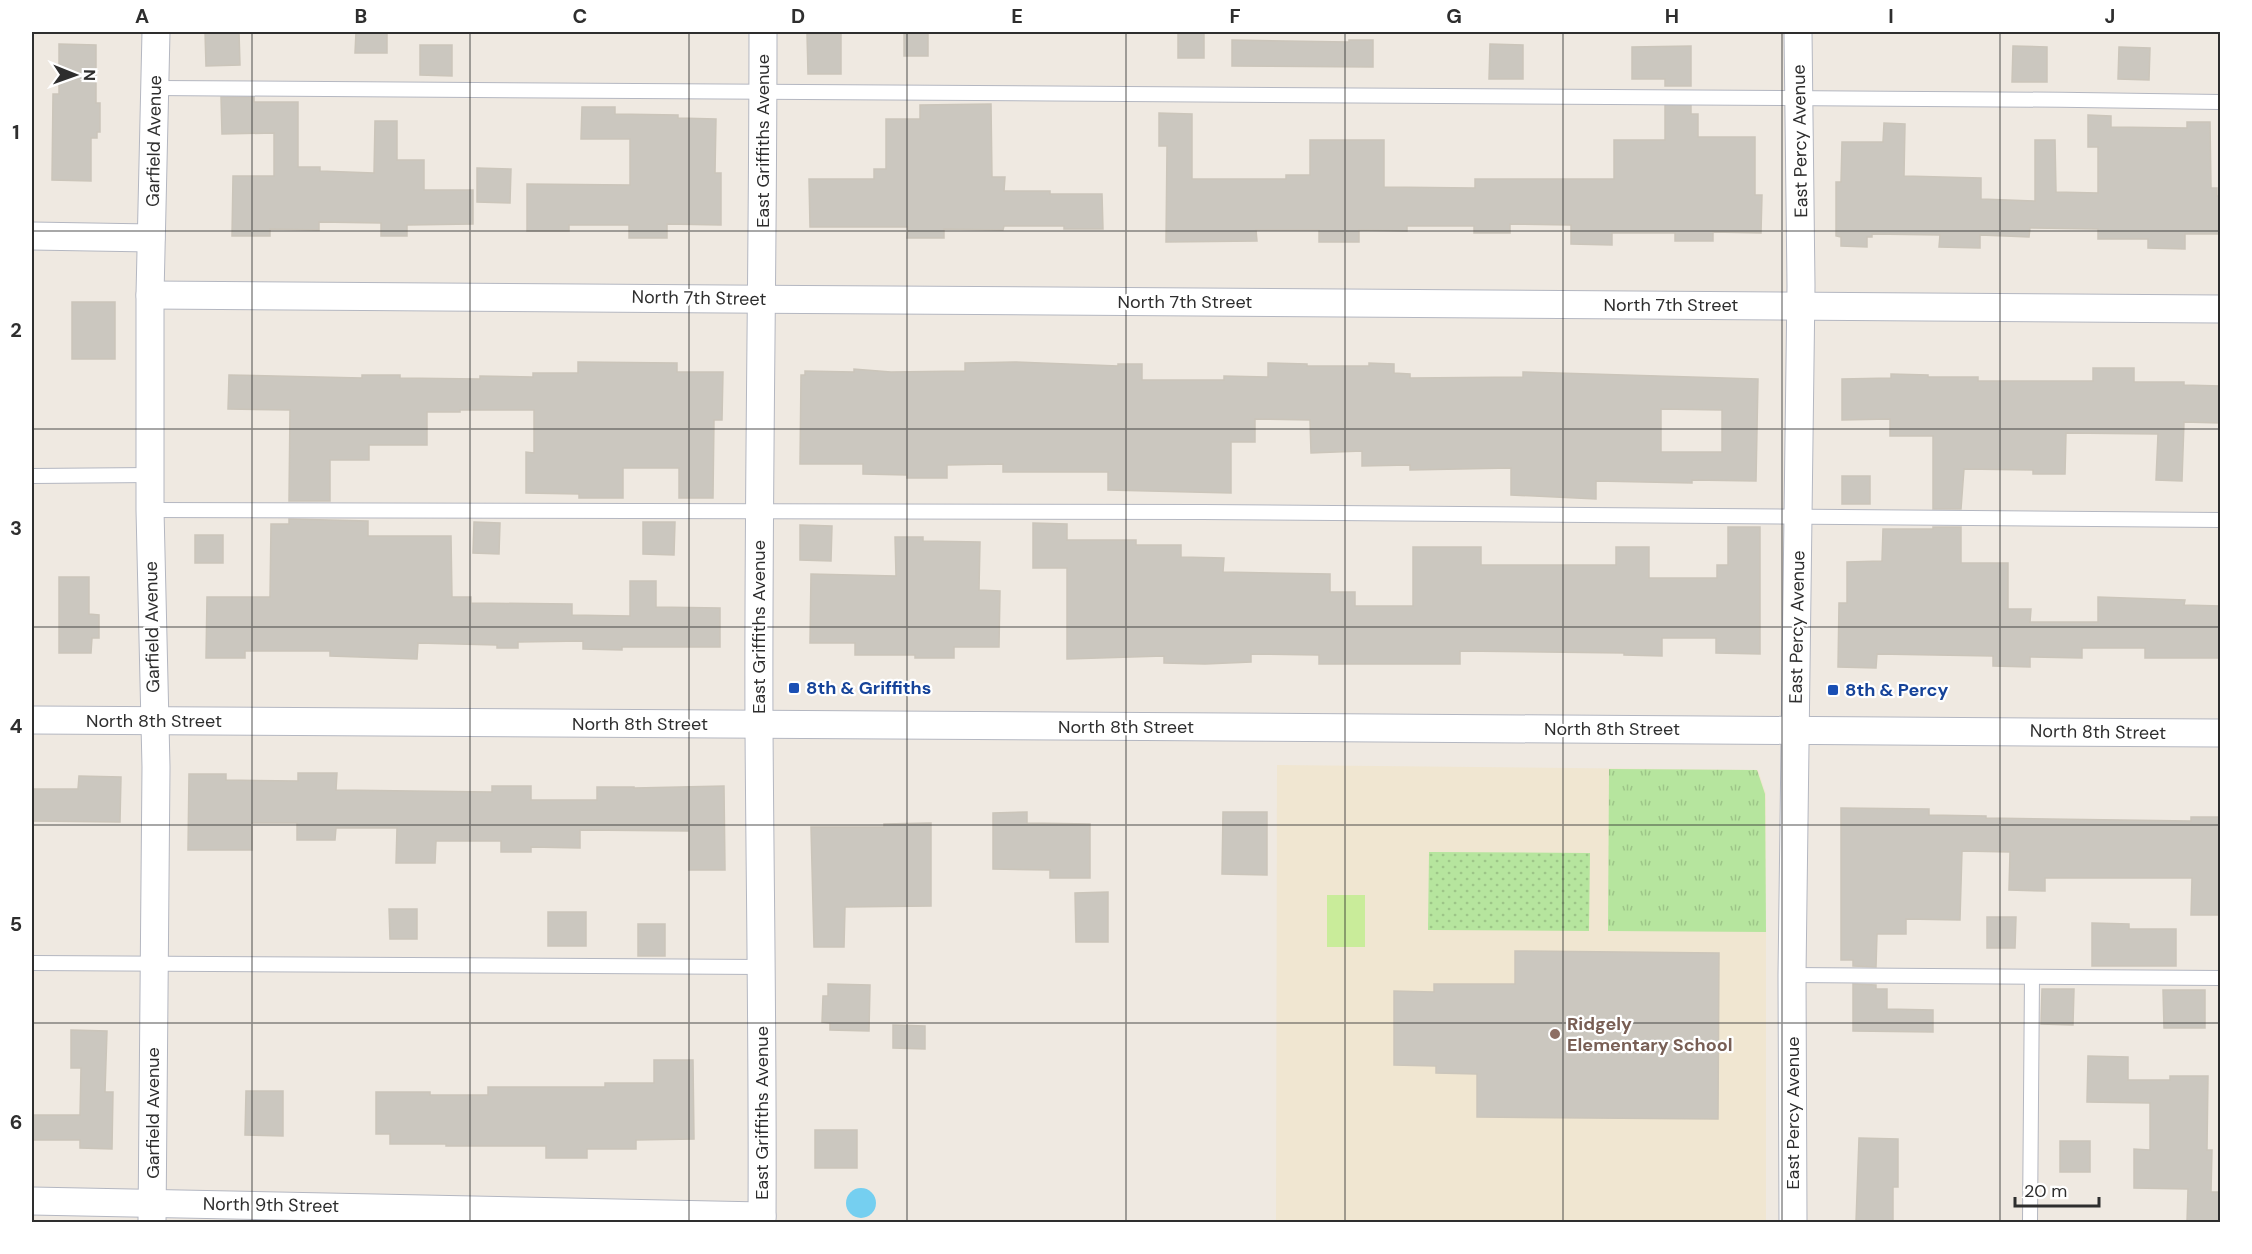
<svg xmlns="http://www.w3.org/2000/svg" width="2252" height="1254" viewBox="0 0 2252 1254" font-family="'DM Sans',sans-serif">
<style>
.education{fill:#f0e6d1}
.grass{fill:url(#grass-tufts)}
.park{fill:url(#park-dots)}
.pitch{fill:#c9ec9a}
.water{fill:#75cff0}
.building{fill:#cbc7bf;stroke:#cbc5ba;stroke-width:1.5;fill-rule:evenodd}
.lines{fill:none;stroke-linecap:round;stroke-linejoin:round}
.service-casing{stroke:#b4b7c1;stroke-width:16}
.minor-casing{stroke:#b4b7c1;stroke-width:29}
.service{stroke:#fff;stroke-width:14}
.minor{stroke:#fff;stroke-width:27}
.grid{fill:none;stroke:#2e2e2e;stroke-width:1.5;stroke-opacity:0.55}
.transit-dot{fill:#1a4fb4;stroke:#fff;stroke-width:2}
.education-dot{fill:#8d6e63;stroke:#fff;stroke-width:2}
.labels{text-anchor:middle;stroke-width:4.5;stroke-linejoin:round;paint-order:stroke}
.street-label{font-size:18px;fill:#2e2e2e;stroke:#fff}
.transit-label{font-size:18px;font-weight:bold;fill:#164399;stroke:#fff;text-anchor:start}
.education-label{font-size:18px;font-weight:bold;fill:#785e54;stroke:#fff;text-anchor:start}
.neatline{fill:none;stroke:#2e2e2e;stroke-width:2}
.grid-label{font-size:20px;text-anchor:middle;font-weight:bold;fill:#2e2e2e}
</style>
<defs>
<pattern id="grass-tufts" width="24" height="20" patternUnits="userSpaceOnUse" patternTransform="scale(1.5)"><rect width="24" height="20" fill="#b6e59e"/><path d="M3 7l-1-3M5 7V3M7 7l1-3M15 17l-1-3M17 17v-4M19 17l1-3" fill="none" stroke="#9dc588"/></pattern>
<pattern id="park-dots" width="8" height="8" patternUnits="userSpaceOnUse" patternTransform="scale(1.5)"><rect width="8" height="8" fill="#b6e59e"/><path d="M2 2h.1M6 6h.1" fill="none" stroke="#9dc588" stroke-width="1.8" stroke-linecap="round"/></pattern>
</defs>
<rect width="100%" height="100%" fill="#efe9e1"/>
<polygon class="education" points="1277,765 1758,770 1766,794 1766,1222 1276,1222"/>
<polygon class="grass" points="1609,769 1757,770 1765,794 1766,932 1608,931"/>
<polygon class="park" points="1429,852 1590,853 1589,931 1428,930"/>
<rect class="pitch" x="1327" y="895" width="38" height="52"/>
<circle class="water" cx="861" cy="1203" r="15"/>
<g class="building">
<polygon points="205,32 239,32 240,65 206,66"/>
<polygon points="356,32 387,32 387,53 355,53"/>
<rect x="904" y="32" width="24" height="24"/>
<rect x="1178" y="32" width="26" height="26"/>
<polygon points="841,33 841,74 808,74 807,34"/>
<polygon points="1232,40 1349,42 1349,40 1373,40 1373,67 1232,66"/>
<polygon points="59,44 96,45 96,103 100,103 100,132 97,132 97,138 91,138 91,181 52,180 53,94 59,94"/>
<polygon points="1490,44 1523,45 1523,79 1489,79"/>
<polygon points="420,45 452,45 452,76 420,75"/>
<polygon points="1691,46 1691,86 1665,86 1665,79 1632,79 1632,47"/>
<polygon points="2013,46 2047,47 2047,82 2012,82"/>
<polygon points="2119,47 2150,48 2149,80 2118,79"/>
<polygon points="221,97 254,97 254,102 298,102 298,167 320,167 320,171 374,173 375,121 397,121 397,160 424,160 424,190 473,190 473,224 407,225 407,236 381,236 381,223 319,222 319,230 270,229 270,236 232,236 233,176 274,176 274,133 222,134"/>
<polygon points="991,104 992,177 1005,177 1004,191 1050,191 1050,194 1102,194 1103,229 1064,229 1064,226 1004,226 1003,230 944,229 944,238 907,238 908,227 810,227 809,179 874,179 874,169 886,169 886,119 920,119 920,105"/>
<polygon points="1665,104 1691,104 1691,114 1698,114 1698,137 1755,137 1755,195 1762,195 1761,233 1713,232 1713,241 1675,241 1675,233 1612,233 1612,245 1571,244 1571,225 1510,224 1510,233 1474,233 1474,226 1407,226 1407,231 1359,230 1359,242 1319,242 1319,230 1256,230 1257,241 1166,242 1167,146 1159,146 1159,113 1192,114 1192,179 1286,179 1286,175 1310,175 1310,140 1384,140 1384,187 1475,188 1475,179 1614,179 1614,140 1665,140"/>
<polygon points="582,107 615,107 615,114 678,115 678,118 716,119 715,173 721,173 721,225 667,224 667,238 629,238 629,225 569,225 569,231 527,231 527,184 630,185 630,139 581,139"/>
<polygon points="2088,115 2111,116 2111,127 2187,128 2187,122 2210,122 2211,188 2217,188 2217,196 2220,196 2220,234 2185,234 2185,249 2148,248 2148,239 2098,239 2098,229 2030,228 2029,237 1980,235 1980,248 1939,247 1940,235 1872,234 1872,237 1867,237 1867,247 1841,246 1841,237 1836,236 1836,182 1841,182 1842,142 1883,142 1884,123 1905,124 1904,176 1981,178 1981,199 2035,201 2035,140 2055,140 2056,192 2098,193 2098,147 2088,147"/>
<polygon points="477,168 511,169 510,203 477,202"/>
<rect x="72" y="302" width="43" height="57"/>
<polygon points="578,362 677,363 677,372 723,372 722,420 714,420 713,498 679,498 679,468 623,468 623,498 579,498 579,494 526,493 526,452 534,453 534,410 460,410 460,412 427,412 427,445 369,445 369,460 330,460 330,501 289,501 290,410 228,409 229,375 362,378 362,375 400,375 400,378 480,379 480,376 533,377 533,373 578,373"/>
<path d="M1015 362 1118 366V364H1142V380H1224V376L1268 377V363L1307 364V366H1369V363L1394 364V373L1410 374V378L1523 377V372L1758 379 1756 481 1692 480V483L1596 481V499L1511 495V468L1410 470V465L1362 466V451L1311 453 1310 420 1255 419V442H1231V493L1108 490V472H1003V464L947 465V478H907V475L863 474V464H800L801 375H805V371L854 372V369L891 372 965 371V363ZM1661 409 1722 410V452H1661Z"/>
<polygon points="2093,368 2134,368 2134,382 2184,382 2184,385 2220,386 2220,423 2184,422 2182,481 2156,480 2158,434 2066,433 2065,474 2033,474 2033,470 1964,469 1961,509 1933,509 1933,436 1890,436 1890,419 1842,420 1842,379 1891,378 1891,374 1928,375 1928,377 1978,377 1978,381 2093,381"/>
<rect x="1842" y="476" width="28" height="28"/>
<polygon points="289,519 368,521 368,536 451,536 452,597 471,597 471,603 572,604 572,615 630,616 630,581 656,581 656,607 720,608 720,647 622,647 622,650 583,649 583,641 518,642 518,648 497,648 497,645 418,643 417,659 330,656 330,651 245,651 245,658 206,658 207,597 270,597 271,524 289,524"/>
<polygon points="474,522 500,523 499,554 473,553"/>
<polygon points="643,522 675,522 674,555 643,554"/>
<polygon points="1033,523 1067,524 1067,540 1136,540 1136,545 1181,545 1181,557 1224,558 1223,572 1330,574 1330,592 1355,592 1355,606 1413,606 1413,547 1481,547 1481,565 1616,565 1616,547 1649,547 1649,578 1717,578 1717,565 1728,565 1728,527 1760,527 1760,654 1716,653 1716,638 1662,638 1662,656 1624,655 1624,653 1460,651 1460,664 1319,664 1319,655 1251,654 1251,662 1205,664 1164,663 1164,656 1067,659 1067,568 1033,568"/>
<polygon points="800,525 832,526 831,561 800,560"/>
<polygon points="1933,527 1961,527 1961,563 2008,563 2008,609 2031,609 2030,622 2098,622 2098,597 2185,600 2184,605 2220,606 2220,658 2145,658 2145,648 2082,648 2082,658 2030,657 2030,667 1993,666 1993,656 1877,654 1876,668 1838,667 1839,603 1847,603 1847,562 1882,561 1883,529 1933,529"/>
<rect x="195" y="535" width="28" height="28"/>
<polygon points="895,537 923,537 923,541 980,542 979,590 1000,591 999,647 954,647 954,658 915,658 915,655 855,655 855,643 810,643 811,574 896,576"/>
<polygon points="59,577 89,577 89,614 99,615 99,638 92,638 91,653 59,653"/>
<polygon points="298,773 337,773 336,790 492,792 492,786 531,786 531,800 597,800 597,787 634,787 634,788 724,786 725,870 689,870 689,831 580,830 580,848 531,847 531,852 501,852 501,841 436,841 435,863 396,863 397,828 336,828 335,840 297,840 297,823 252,823 252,850 188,850 189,774 226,774 226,780 298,781"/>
<polygon points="79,776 121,777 120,822 32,821 32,789 78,789"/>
<polygon points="1841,808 1929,809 1929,815 1986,816 1986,818 2191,821 2191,817 2220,817 2220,915 2191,915 2192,878 2045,878 2045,891 2009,890 2010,852 1962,851 1960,920 1906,919 1906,934 1877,934 1876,967 1853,966 1853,960 1841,960"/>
<polygon points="1027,812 1027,823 1090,824 1090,878 1050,878 1050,870 993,869 993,813"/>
<polygon points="1223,812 1267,812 1267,875 1222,874"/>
<polygon points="931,823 931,906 845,907 844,947 814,947 811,827 884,827 884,824"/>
<polygon points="1108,892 1108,942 1076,942 1075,893"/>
<polygon points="389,909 417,909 417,939 390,939"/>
<rect x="548" y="912" width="38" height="34"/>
<polygon points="1987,917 2016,917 2015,948 1987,948"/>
<polygon points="2092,923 2129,924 2129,929 2176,929 2176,966 2092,966"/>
<rect x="638" y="924" width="27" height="32"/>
<polygon points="1515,951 1719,953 1718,1119 1477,1117 1477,1074 1436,1073 1436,1066 1394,1065 1394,991 1434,992 1434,984 1515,984"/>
<polygon points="828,984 870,985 869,1031 830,1030 830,1023 822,1022 823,996 828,996"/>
<polygon points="1853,984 1876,985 1876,989 1887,989 1887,1009 1933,1010 1933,1032 1853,1031"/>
<polygon points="2042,989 2074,989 2073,1025 2041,1024"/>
<polygon points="2163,990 2205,990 2205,1028 2164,1028"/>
<polygon points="893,1025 925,1026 925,1049 893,1048"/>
<polygon points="71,1030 107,1031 105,1092 113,1092 112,1149 80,1148 80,1140 32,1140 32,1115 80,1115 81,1068 71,1068"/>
<polygon points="2088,1056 2128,1057 2128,1080 2170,1080 2170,1076 2208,1076 2207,1150 2212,1150 2211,1192 2220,1192 2220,1222 2187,1222 2188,1189 2134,1188 2134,1149 2150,1150 2150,1103 2087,1102"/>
<polygon points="654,1060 693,1060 694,1139 636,1140 636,1149 587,1149 587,1158 546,1158 546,1146 446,1146 446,1144 390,1144 390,1134 376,1134 376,1092 430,1092 430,1095 488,1095 488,1087 605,1087 605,1083 654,1083"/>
<polygon points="246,1091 283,1091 283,1136 245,1135"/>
<rect x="815" y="1130" width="42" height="38"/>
<polygon points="1859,1138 1898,1139 1898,1187 1893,1187 1893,1222 1856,1222"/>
<rect x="2060" y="1141" width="30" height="31"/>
</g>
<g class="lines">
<defs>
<g id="service">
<path d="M155 88C844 88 1532 92 2220 102"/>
<polyline points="32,476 151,475"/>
<polyline points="150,510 1202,512 2220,520"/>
<polyline points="32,963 762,967"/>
<polyline points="1792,975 2220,978"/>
<polyline points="2030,1222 2032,977"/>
</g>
<g id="minor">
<polyline points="32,236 151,238"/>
<polyline points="150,295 2220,309"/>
<polyline points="32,720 2220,733"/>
<polyline points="32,1201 762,1216"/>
<polyline points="152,1222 156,767 150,510 150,295 156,32"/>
<path d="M762 1222C763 1057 760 891 759 726 758 494 763 263 763 32"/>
<polyline points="1793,1222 1792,975 1801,286 1798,32"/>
</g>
</defs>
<use href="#service" class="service-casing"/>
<use href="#minor" class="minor-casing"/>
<use href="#service" class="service"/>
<use href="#minor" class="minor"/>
</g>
<path class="grid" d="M252 32V1222M470 32V1222M689 32V1222M907 32V1222M1126 32V1222M1345 32V1222M1563 32V1222M1782 32V1222M2000 32V1222M32 231H2220M32 429H2220M32 627H2220M32 825H2220M32 1023H2220"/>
<g class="transit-dot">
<rect x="788" y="682" width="12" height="12" rx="3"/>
<rect x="1827" y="684" width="12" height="12" rx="3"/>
</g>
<circle class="education-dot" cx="1555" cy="1034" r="6"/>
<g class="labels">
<g class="street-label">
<text transform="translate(154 141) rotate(-89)" y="6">Garfield Avenue</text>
<text transform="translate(763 141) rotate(-90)" y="6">East Griffiths Avenue</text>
<text transform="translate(1800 141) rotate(-91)" y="6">East Percy Avenue</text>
<text transform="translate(699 298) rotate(1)" y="6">North 7th Street</text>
<text x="1185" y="308">North 7th Street</text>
<text x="1671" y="311">North 7th Street</text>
<text transform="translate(152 627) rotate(-91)" y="6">Garfield Avenue</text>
<text transform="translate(759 627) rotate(-90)" y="6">East Griffiths Avenue</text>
<text transform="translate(1797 627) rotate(-89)" y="6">East Percy Avenue</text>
<text x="154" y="727">North 8th Street</text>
<text x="640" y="730">North 8th Street</text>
<text x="1126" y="733">North 8th Street</text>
<text x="1612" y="735">North 8th Street</text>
<text transform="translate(2098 732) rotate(1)" y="6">North 8th Street</text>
<text transform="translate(153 1113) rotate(-90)" y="6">Garfield Avenue</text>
<text transform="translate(762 1113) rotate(-90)" y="6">East Griffiths Avenue</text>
<text transform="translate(1793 1113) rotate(-90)" y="6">East Percy Avenue</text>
<text transform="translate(271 1205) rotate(1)" y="6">North 9th Street</text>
</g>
<g class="transit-label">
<text x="806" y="694">8th &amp; Griffiths</text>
<text x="1845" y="696">8th &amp; Percy</text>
</g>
<g class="education-label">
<text x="1567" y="1030">Ridgely<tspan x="1567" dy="21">Elementary School</tspan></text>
</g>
</g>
<rect width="2252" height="1254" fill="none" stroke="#ffffff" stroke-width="66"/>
<g transform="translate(75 75) rotate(91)" stroke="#ffffff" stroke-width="4.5" paint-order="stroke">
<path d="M0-4.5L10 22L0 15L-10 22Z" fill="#2e2e2e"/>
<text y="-9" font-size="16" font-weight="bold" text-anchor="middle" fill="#2e2e2e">N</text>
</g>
<path d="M2015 1197v9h84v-9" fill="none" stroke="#2e2e2e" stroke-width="3"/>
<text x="2024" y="1197" font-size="18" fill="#2e2e2e" stroke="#ffffff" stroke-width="4.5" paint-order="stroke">20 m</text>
<rect x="33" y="33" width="2186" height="1188" class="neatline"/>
<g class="grid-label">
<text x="142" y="23">A</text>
<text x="361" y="23">B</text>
<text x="580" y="23">C</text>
<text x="798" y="23">D</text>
<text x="1017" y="23">E</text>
<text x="1235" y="23">F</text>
<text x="1454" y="23">G</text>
<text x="1672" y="23">H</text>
<text x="1891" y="23">I</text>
<text x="2110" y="23">J</text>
<text x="16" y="139">1</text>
<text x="16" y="337">2</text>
<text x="16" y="535">3</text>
<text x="16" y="733">4</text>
<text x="16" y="931">5</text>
<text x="16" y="1129">6</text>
</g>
</svg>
